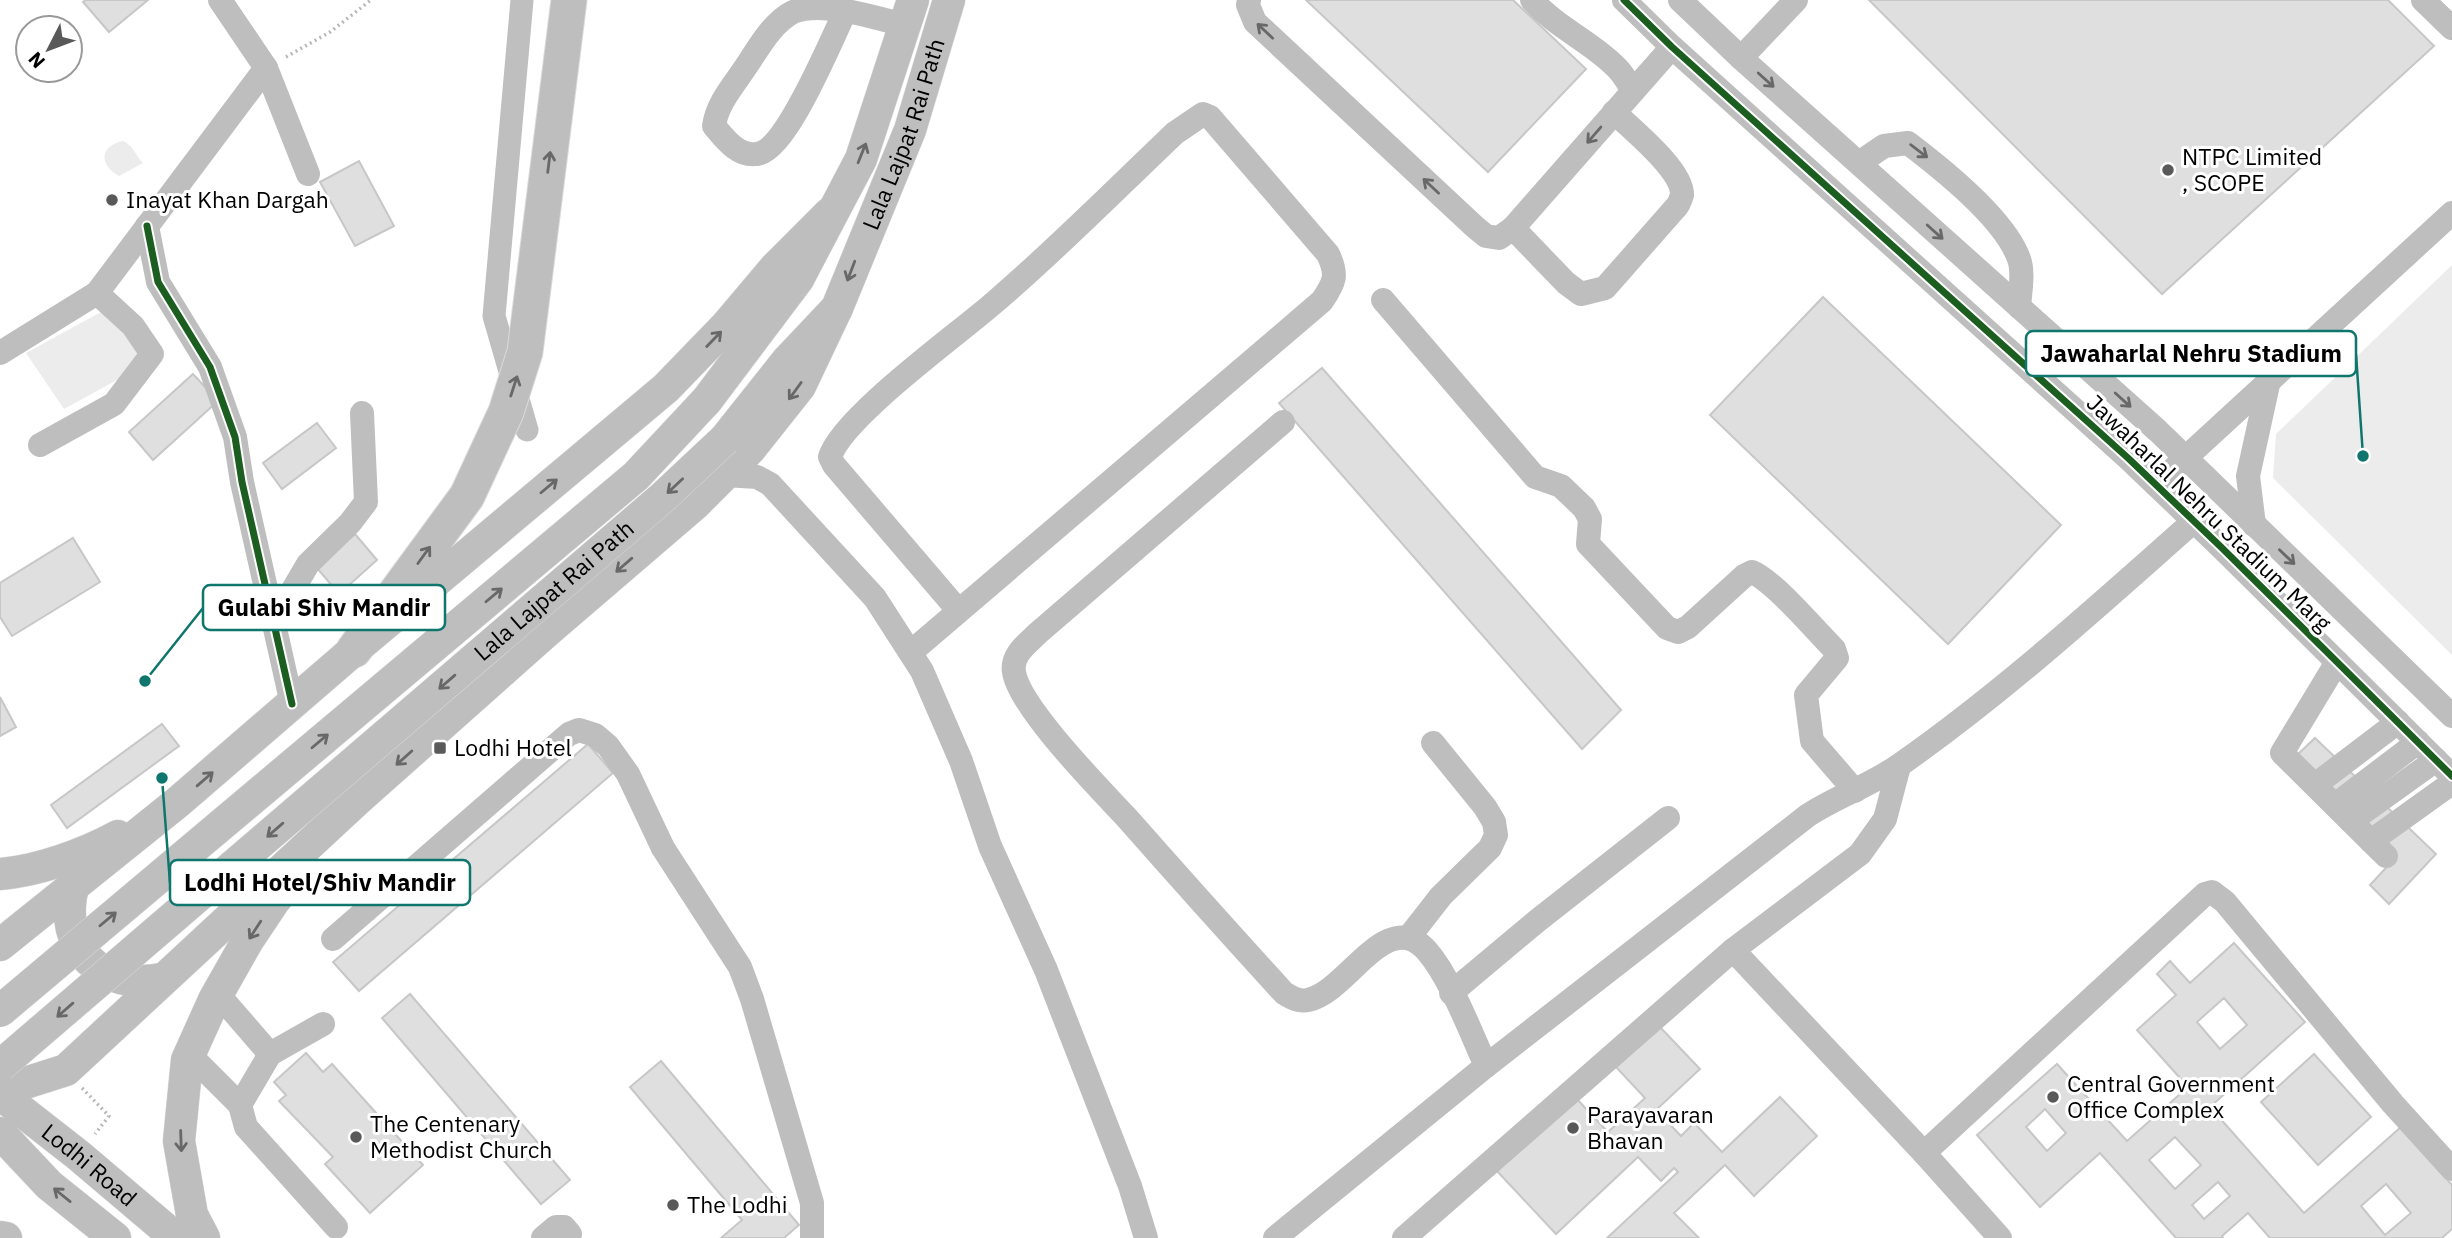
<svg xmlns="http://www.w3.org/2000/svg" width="2452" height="1238" viewBox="0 0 2452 1238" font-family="'IBM Plex Sans',sans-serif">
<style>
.green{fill:#ececec}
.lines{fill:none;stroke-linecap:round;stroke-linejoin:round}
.canal{stroke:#bfbfbf;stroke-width:23}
.building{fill:#dfdfdf;stroke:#c7c7c7;stroke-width:2;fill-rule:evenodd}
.major-casing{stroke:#dbdbdb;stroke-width:33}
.highway-casing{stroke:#dbdbdb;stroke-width:37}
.path{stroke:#b9b9b9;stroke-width:3.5;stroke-dasharray:2 3.5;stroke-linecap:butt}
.minor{stroke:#bebebe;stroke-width:24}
.major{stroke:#bebebe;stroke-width:32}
.highway{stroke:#bebebe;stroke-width:35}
.major-bridge-casing{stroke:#dbdbdb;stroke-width:33;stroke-linecap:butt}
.major-bridge{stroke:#bebebe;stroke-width:32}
.cycleway-casing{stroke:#fff;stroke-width:11}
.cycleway{stroke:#1b5e20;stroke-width:7}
.oneway{stroke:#686868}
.poi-dot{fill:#595959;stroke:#fff;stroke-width:2.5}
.labels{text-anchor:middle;stroke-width:6;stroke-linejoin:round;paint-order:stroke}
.street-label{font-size:23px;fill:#000;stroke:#fff}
.poi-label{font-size:23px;fill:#000;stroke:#fff;text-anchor:start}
.leader{fill:none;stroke:#0f766e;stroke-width:2.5}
.callout-dot{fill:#0f766e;stroke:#fff;stroke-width:2.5}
.callout{fill:#fff;stroke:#0f766e;stroke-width:2.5}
.callout-label{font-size:24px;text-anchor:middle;font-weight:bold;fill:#000}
</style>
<rect width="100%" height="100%" fill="#fff"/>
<g class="green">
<path d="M123 141C133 145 135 155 143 163L119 176C99 165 99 146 123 141Z"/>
<polygon points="2452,265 2452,655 2273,478 2276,434"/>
<polygon points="112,306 148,363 64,409 26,353"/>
</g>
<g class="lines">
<polyline class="canal" points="522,0 494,316 527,430"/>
</g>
<g class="building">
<polygon points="86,0 148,0 109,32 83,2"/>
<polygon points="1306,0 1513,0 1586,69 1488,172"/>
<polygon points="1869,0 2388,0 2434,46 2162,294"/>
<polygon points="359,161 394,226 355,246 320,182"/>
<polygon points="1823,297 2061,525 1948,644 1710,415"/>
<polygon points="1322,368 1621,710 1582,749 1279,403"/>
<polygon points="193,374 218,401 153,460 129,432"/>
<polygon points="317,423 336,448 282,489 263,463"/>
<polygon points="355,534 377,560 339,594 317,568"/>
<polygon points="73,538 100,582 12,636 0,617 0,583"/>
<polygon points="0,697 16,727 0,736"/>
<polygon points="162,724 179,746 67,828 51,805"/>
<polygon points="2315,738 2436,854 2389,904 2370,885 2397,856 2295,757"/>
<polygon points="588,744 613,773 359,991 333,962"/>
<path d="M2234 943 2305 1022 2210 1107 2304 1213 2401 1127 2452 1185V1229L2442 1238H2270L2248 1213 2222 1236 2223 1238H2176L2100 1153 2040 1207 1977 1135 2057 1064 2127 1141 2188 1087 2137 1030 2176 995 2157 974 2170 961 2190 983ZM2224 998 2247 1025 2220 1049 2197 1022ZM2045 1109 2066 1133 2047 1151 2026 1127ZM2175 1137 2201 1165 2175 1189 2149 1160ZM2218 1182 2230 1196 2204 1219 2192 1205ZM2386 1184 2411 1213 2385 1235 2361 1206Z"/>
<polygon points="410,994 570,1180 541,1204 382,1018"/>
<polygon points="1659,1026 1700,1069 1656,1110 1681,1136 1694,1123 1722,1152 1780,1097 1817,1136 1754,1196 1725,1165 1674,1213 1699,1238 1607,1238 1678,1172 1674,1168 1661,1181 1638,1157 1556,1234 1496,1170 1574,1096 1608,1132 1645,1098 1616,1067"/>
<polygon points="306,1053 323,1072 332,1064 423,1165 370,1213 325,1164 333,1157 279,1101 286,1095 274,1082"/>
<polygon points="2314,1054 2371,1117 2318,1165 2261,1102"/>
<polygon points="661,1061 799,1225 784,1238 721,1238 742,1220 630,1087"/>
</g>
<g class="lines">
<defs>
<g id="major">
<polyline points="707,400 798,279 861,159 913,0"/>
<path id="s1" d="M725 439 787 361 837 308 910 130 949 0"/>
<path d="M0 874C38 871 85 854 118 836"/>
<path d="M73 887C57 947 102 991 162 979"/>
<polyline points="0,945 178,802 354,650 666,388 726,326 775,268 830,213"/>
<polyline points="0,1091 66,1070 357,800 546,632 695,504 750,449 800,386 837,308"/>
<path id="s2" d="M0 1094 78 1155 176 1238"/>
<polyline points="0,1133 49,1185 115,1238"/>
<polyline points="0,1237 6,1238"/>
<polyline points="204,1238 192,1215 179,1141 187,1060 214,1000 248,940 274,901 292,879"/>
</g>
<polyline id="highway" points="354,650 467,496 506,412 525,352 569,0"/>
</defs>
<use href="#major" class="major-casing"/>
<use href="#highway" class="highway-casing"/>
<g class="path">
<polyline points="286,57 330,32 371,0"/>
<polyline points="82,1088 109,1116 95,1134"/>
</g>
<g class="minor">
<polyline points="220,0 266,68 308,174"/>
<polyline points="1249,0 1248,5 1255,22 1475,227 1486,236 1499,238 1513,228 1672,47"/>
<path d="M1532 0C1557 28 1592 42 1617 68 1624 75 1628 83 1633 91"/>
<polyline points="1624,0 1672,47 2128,458 2221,547 2452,776"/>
<polyline points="1680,0 1741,58 2158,431 2452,716"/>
<polyline points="2423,0 2452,28"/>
<path d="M845 12C831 40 787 150 757 154 738 157 725 139 714 126 717 103 734 85 747 65 759 47 773 22 793 12 822 0 875 18 905 25"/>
<polyline points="1741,58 1796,0"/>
<path d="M1859 163 1884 146 1908 143C1941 168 2005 219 2019 259 2024 272 2020 293 2019 307"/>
<polyline points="147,226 158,282 210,367 235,437 242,482 292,704"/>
<path d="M1513 228 1566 283 1581 294 1605 288 1678 205C1679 204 1682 195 1682 195 1683 170 1631 129 1614 112"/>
<path d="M1383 300 1535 477 1561 486 1584 508 1590 519 1588 544 1667 628 1678 632 1688 627 1744 576 1752 572C1775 582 1814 629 1834 649L1837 658 1806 695 1812 741 1855 791"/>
<polyline points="0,353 97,293 266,68"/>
<path d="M1283 422 1038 633C1027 644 1011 655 1014 672 1019 707 1100 789 1127 818 1179 877 1231 935 1284 993 1292 998 1299 1002 1308 1000 1348 992 1386 905 1427 951 1450 977 1471 1033 1486 1066"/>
<polyline points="40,445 114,404 152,354 133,326 97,293"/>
<polyline points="725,475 757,477 770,484 875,598 922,671 961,761 990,846 1046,970 1130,1186 1146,1238"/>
<polyline points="2156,485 2452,213"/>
<polyline points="2254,525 2248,476 2269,380"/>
<polyline points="274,622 308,564 350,523 366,502 362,413"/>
<path d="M911 652 1322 301C1335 282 1338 275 1328 254L1210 117 1203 114 1175 133C1116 189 1058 248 996 301 960 333 842 417 830 457L834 465 958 610"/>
<polyline points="2337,662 2282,753 2386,856"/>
<polyline points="2315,785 2398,722"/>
<polyline points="2335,805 2418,742"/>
<polyline points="2351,821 2436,760"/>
<polyline points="2371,841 2452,783"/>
<polyline points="1409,937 1441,896 1490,848 1496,835 1494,822 1485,807 1433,743"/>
<polyline points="333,939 569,734 579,730 595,735 608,746 628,774 663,848 740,967 752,999 812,1203 812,1238"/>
<polyline points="1733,950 1924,1153 2000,1238"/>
<polyline points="1451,993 1537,921 1668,818"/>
<polyline points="218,994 270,1054"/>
<polyline points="323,1024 270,1054 240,1105 246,1127 336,1227"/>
<polyline points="190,1055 240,1105"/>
<polyline points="1924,1153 2205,894 2212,892 2225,902 2393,1104 2452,1169"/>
<polyline points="543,1238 556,1227 564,1227 570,1234"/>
<path d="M1275 1238 1486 1066 1807 816C1837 796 1872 785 1901 764 2005 691 2099 605 2194 521"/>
<polyline points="1404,1238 1733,950 1860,854 1885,819 1899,766"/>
</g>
<use href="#major" class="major"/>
<use href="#highway" class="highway"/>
<defs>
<g id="major-bridge">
<polyline points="0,1011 636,476 707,400"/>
<path id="s3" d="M0 1066 662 498 725 439"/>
</g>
</defs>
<use href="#major-bridge" class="major-bridge-casing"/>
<use href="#major-bridge" class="major-bridge"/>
<defs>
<g id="cycleway">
<polyline points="1624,0 1672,47 2128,458 2221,547 2452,776"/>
<polyline points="147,226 158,282 210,367 235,437 242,482 292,704"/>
</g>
</defs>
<use href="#cycleway" class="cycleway-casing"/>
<use href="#cycleway" class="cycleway"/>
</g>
<defs><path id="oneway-shaft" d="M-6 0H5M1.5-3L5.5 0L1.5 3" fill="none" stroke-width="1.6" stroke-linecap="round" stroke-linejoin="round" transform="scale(1.75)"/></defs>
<g class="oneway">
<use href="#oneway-shaft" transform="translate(1265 31) rotate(-137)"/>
<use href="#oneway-shaft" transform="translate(1766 80) rotate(42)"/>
<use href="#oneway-shaft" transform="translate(1594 135) rotate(131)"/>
<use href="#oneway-shaft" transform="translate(1919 151) rotate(37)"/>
<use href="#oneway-shaft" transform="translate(862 153) rotate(-68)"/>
<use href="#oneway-shaft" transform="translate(549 162) rotate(-83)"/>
<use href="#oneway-shaft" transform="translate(1431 186) rotate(-137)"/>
<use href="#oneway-shaft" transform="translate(1935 232) rotate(42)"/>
<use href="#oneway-shaft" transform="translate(851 271) rotate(111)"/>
<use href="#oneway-shaft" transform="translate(714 339) rotate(-46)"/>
<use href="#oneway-shaft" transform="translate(514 386) rotate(-72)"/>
<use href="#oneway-shaft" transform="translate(795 391) rotate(126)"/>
<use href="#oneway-shaft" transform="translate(2123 400) rotate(42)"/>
<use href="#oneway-shaft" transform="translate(549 486) rotate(-40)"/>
<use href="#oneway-shaft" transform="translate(675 486) rotate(137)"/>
<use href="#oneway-shaft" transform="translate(424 555) rotate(-54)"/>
<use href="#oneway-shaft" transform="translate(2287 557) rotate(44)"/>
<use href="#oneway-shaft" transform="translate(624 565) rotate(139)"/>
<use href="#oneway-shaft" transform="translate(494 595) rotate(-40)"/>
<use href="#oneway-shaft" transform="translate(447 682) rotate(139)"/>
<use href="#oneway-shaft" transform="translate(320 741) rotate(-40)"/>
<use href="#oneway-shaft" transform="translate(404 758) rotate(138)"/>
<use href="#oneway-shaft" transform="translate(205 779) rotate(-41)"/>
<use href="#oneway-shaft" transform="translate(275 830) rotate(139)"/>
<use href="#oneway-shaft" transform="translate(108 919) rotate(-40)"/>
<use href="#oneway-shaft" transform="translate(255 930) rotate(123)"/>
<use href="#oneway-shaft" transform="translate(65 1010) rotate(139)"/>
<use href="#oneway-shaft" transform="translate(181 1141) rotate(88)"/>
<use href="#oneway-shaft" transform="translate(62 1195) rotate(-141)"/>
</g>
<g class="poi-dot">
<circle cx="2168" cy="170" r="7"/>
<circle cx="112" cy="200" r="7"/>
<rect x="433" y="741" width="14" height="14" rx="3.5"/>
<circle cx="2053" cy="1097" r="7"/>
<circle cx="1573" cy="1128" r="7"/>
<circle cx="356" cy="1137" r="7"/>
<circle cx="673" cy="1205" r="7"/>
</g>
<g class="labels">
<g class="street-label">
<text dy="8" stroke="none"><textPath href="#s1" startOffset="359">Lala Lajpat Rai Path</textPath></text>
<text transform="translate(2209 513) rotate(44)" y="8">Jawaharlal Nehru Stadium Marg</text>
<text dy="8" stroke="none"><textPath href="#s3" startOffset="730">Lala Lajpat Rai Path</textPath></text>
<text dy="8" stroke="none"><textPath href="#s2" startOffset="114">Lodhi Road</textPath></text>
</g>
<g class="poi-label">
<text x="2182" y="165">NTPC Limited<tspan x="2182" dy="26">, SCOPE</tspan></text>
<text x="126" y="208">Inayat Khan Dargah</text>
<text x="454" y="756">Lodhi Hotel</text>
<text x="2067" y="1092">Central Government<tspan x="2067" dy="26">Office Complex</tspan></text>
<text x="1587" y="1123">Parayavaran<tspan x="1587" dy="26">Bhavan</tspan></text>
<text x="370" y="1132">The Centenary<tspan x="370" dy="26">Methodist Church</tspan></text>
<text x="687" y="1213">The Lodhi</text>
</g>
</g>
<path class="leader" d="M2363 456L2356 354M145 681L203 608M162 778L170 883"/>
<g class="callout-dot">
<circle cx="2363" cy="456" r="7"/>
<circle cx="145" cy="681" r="7"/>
<circle cx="162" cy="778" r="7"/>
</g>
<g class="callout">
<rect x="2026" y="331" width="330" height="45" rx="7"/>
<rect x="203" y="585" width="242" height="45" rx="7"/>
<rect x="170" y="860" width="300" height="45" rx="7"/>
</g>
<g class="callout-label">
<text x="2191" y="362">Jawaharlal Nehru Stadium</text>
<text x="324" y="616">Gulabi Shiv Mandir</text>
<text x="320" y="891">Lodhi Hotel/Shiv Mandir</text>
</g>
<g transform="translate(49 49) rotate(228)"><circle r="33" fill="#ffffff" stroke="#999999" stroke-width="2"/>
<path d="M0-5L12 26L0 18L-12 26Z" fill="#595959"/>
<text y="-10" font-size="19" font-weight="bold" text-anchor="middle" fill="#000000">N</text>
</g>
</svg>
